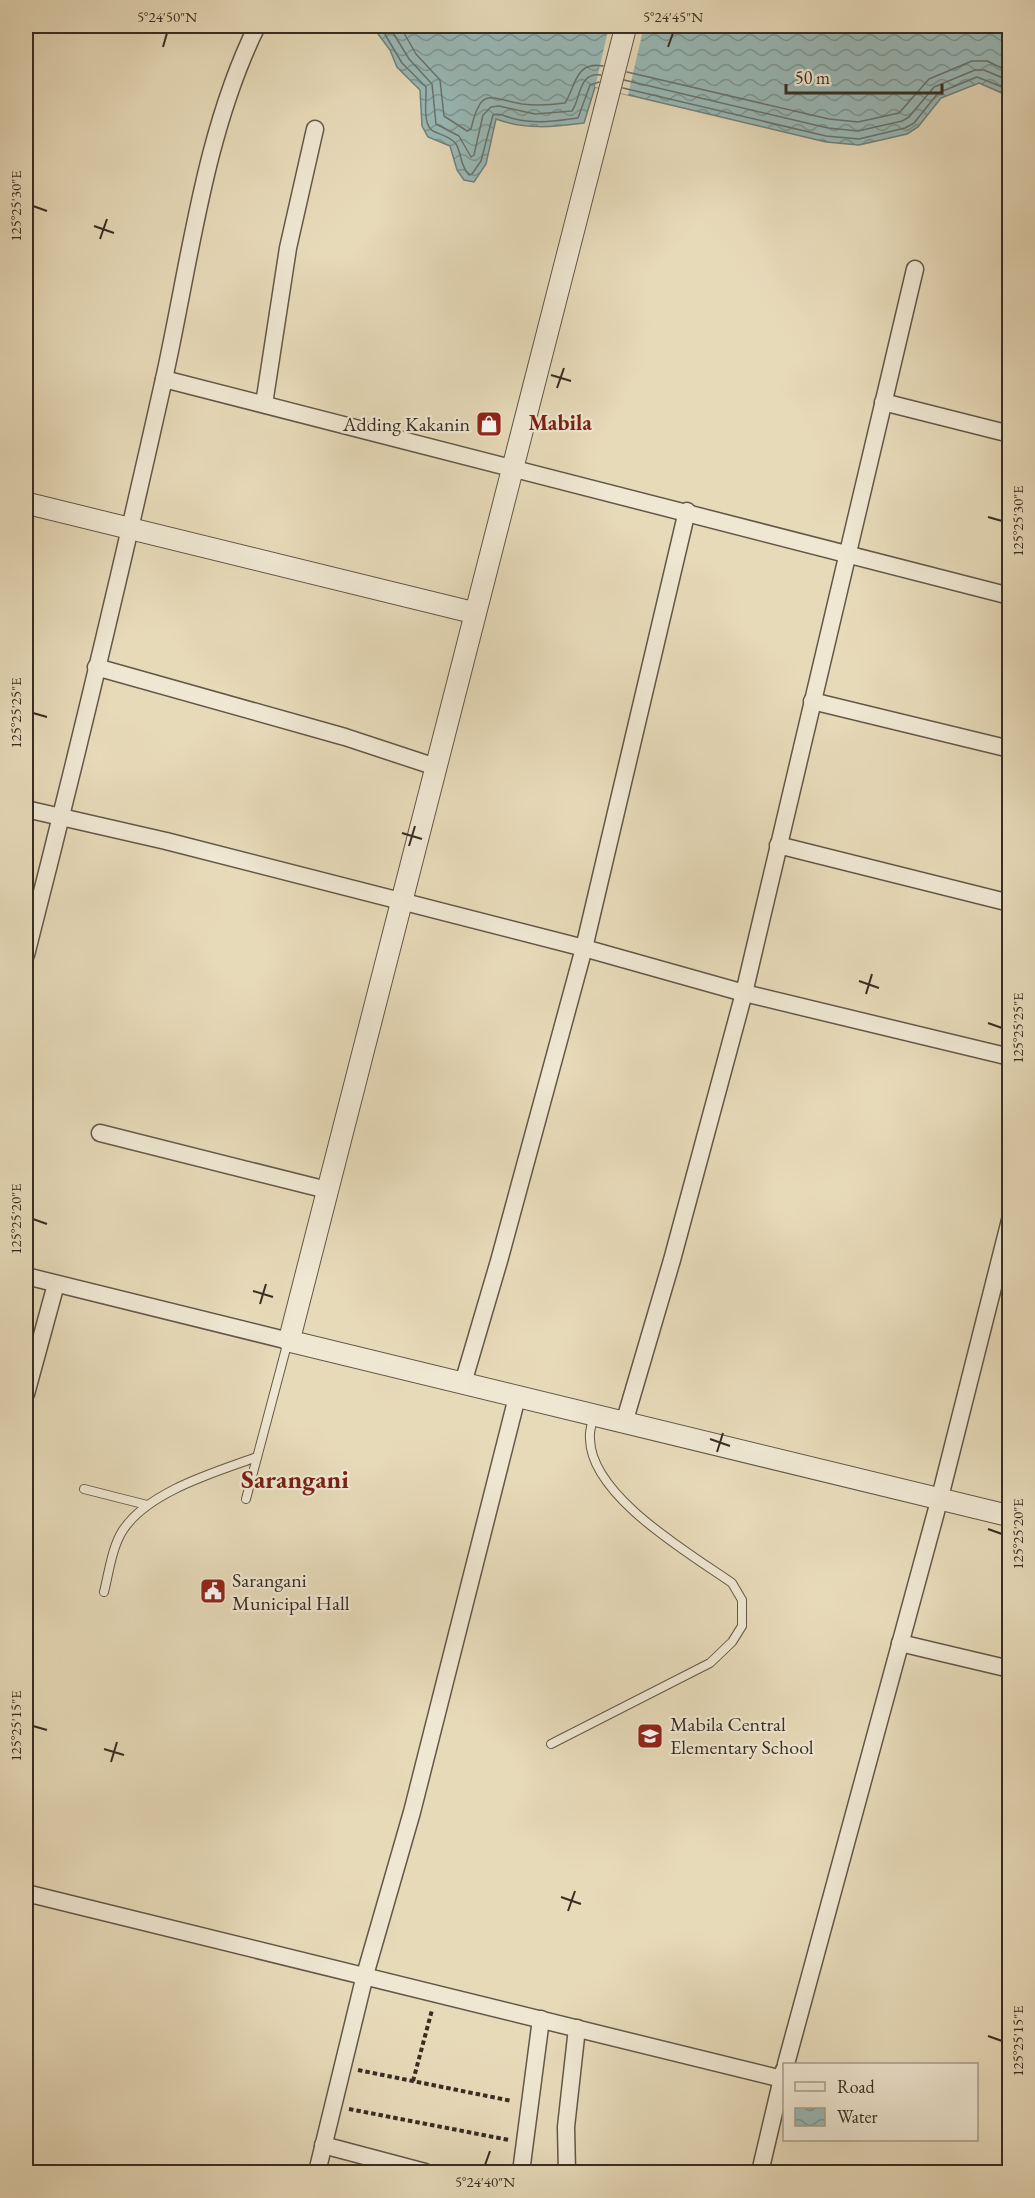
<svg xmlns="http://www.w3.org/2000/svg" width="1035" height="2198" viewBox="0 0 1035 2198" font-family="'EB Garamond',serif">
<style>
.water{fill:url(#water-waves);stroke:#71817b;stroke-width:1.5}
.pier{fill:#e7dab9}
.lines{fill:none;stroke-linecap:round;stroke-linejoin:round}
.shore{stroke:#68736c;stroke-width:1.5}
.service-casing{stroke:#635847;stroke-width:10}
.minor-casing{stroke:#635847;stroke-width:19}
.tertiary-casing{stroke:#635847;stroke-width:23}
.path{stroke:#372d21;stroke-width:4;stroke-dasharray:4.5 3;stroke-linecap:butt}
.service{stroke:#efe7d2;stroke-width:8}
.minor{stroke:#efe7d2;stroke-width:16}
.tertiary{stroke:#efe7d2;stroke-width:21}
.ticks{fill:none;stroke:#372d21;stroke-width:2}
.labels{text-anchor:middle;stroke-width:4.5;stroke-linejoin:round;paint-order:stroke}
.poi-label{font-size:20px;fill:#372d21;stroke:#efe7d2;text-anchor:start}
.quarter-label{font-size:22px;font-weight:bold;fill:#7a1f14;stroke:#efe7d2}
.district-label{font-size:26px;font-weight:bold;fill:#7a1f14;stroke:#efe7d2}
.neatline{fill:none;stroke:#372d21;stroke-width:2}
.ticks-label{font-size:15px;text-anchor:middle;fill:#372d21}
</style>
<defs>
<pattern id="water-waves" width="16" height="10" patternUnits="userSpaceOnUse" patternTransform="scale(1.5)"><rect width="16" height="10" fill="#98b9b7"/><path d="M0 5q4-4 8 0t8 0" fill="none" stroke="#7d9794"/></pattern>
</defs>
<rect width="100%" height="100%" fill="#e7dab9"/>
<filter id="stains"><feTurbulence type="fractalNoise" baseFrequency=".00333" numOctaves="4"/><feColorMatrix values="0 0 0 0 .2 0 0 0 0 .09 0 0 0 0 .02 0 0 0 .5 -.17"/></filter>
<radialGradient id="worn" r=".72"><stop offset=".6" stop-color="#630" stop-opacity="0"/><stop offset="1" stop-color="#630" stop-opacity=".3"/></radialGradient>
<path class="water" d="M372 26H1009V96L979 83 941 98 918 127 907 134 859 145 826 142 595 87 584 123C553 127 526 130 496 119L486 164 474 182 464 180 457 170 450 146 428 137 422 126 420 90 397 67 390 50Z"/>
<polygon class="pier" points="609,26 644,26 628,95 595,87"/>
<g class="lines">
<g class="shore">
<path d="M380 26 402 63 426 87C427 99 421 127 435 132 442 135 451 137 456 144 462 154 460 166 469 175L472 174 481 161 493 115C501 112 507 118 515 119 536 124 557 121 578 118L590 85 599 82"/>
<path d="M389 26 409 59 432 84 436 124 459 136 471 157 474 155 483 115 491 107 499 106 535 114 572 111C581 98 578 72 601 75"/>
<path d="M400 26 416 54 440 80 444 116 467 131 471 129C481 86 489 98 522 104 536 106 551 105 565 103 576 86 575 61 603 66"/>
<polyline points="627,72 829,119 858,122 899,113 929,79 972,61 987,61 1010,72"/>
<polyline points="624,80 828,128 858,131 902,121 909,117 934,87 975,70 984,70 1010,81"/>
<polyline points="623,88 826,136 859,139 905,128 914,123 938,93 977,77 1010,90"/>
</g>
<defs>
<g id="service">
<polyline points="84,1489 147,1505"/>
<polyline points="246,1499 288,1341"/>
<path d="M104 1592C109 1572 112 1547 123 1530 149 1491 216 1472 257 1457"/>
<path d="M551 1744 710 1663 732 1642 742 1626V1600L732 1583C689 1553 591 1496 590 1439 589 1431 592 1423 594 1416"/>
</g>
<g id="minor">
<polyline points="164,379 1010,596"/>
<polyline points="883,402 1010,434"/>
<polyline points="264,404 288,248 315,129"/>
<polyline points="96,667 345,737 436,767"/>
<polyline points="812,701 1010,749"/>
<polyline points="26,809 166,841 584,948 744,993 1010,1057"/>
<polyline points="778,845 1010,903"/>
<path d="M26 955C75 764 121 571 164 379 190 262 204 133 257 26"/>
<polyline points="100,1133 327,1190"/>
<polyline points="26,1276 289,1341"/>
<polyline points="463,1383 499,1261 584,948 687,511"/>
<polyline points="26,1394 56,1284"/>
<polyline points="624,1423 672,1260 744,993 915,269"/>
<polyline points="900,1643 1010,1669"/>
<polyline points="26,1893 782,2079"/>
<polyline points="786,2064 939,1501 1010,1220"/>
<polyline points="323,2145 425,2172"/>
<polyline points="317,2172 365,1975 412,1812 517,1397"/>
<polyline points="521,2172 541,2019"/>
<polyline points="567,2172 566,2127 577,2028"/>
<polyline points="760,2172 784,2070"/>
</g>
<g id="tertiary">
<polyline points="626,26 289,1341 1010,1516"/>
<polyline points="26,503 475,613"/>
</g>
</defs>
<use href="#service" class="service-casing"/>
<use href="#minor" class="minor-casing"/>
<use href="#tertiary" class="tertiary-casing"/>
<g class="path">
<polyline points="358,2070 512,2101"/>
<polyline points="413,2081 432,2010"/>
<polyline points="349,2109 509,2140"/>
</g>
<use href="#service" class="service"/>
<use href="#minor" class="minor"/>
<use href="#tertiary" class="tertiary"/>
</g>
<path class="ticks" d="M163 47 167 33M668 47 673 33M33 206 47 211M94 226 114 233M100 239 107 219M551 375 571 381M557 388 564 368M988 517 1002 521M33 713 47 717M402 833 422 839M409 846 415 826M859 981 879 988M866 994 872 974M988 1023 1002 1028M33 1219 47 1224M253 1291 273 1297M260 1304 266 1284M710 1439 730 1446M717 1452 723 1433M988 1529 1002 1534M33 1726 47 1730M104 1749 124 1755M111 1762 117 1742M561 1897 581 1904M568 1911 575 1891M988 2036 1002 2041M485 2165 490 2151"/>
<defs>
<symbol id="shop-square" viewBox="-11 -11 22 22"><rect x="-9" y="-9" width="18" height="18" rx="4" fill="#8f2418" stroke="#efe7d2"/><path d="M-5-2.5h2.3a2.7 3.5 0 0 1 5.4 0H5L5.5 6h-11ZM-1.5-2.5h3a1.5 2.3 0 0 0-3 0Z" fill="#fff"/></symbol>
<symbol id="civic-square" viewBox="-11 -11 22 22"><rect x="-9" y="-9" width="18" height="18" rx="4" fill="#8f2418" stroke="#efe7d2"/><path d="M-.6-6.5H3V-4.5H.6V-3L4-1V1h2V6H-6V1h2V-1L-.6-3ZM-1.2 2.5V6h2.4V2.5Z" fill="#fff"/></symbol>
<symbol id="school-square" viewBox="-11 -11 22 22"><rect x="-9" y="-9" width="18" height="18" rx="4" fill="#8f2418" stroke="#efe7d2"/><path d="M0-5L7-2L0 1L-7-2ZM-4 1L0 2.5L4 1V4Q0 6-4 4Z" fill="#fff"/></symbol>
</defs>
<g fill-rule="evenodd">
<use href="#shop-square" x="474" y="409" width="30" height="30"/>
<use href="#civic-square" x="198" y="1576" width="30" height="30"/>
<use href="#school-square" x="635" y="1721" width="30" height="30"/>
</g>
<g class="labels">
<g class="poi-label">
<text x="470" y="431" text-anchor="end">Adding Kakanin</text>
<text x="232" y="1587">Sarangani<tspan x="232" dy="23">Municipal Hall</tspan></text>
<text x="670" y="1731">Mabila Central<tspan x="670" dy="23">Elementary School</tspan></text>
</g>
<g class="quarter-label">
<text x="560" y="430">Mabila</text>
</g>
<g class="district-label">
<text x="295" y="1488">Sarangani</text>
</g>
</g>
<rect width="1035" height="2198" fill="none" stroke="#e7dab9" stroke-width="66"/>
<rect x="783" y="2063" width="195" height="78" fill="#efe7d2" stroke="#a59d8b" stroke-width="1.5"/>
<rect x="795" y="2082" width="30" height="9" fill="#efe7d2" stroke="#a59d8b" stroke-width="1.5"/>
<text x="837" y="2093" font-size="18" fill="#372d21">Road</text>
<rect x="795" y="2108" width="30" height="18" fill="url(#water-waves)" stroke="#a59d8b" stroke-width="1.5"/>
<text x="837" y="2123" font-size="18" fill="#372d21">Water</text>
<path d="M786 84v9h156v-9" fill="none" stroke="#372d21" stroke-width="3"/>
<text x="795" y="84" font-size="18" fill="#372d21" stroke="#efe7d2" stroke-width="4.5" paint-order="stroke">50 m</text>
<rect x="33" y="33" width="969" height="2132" class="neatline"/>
<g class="ticks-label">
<text x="167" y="22">5°24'50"N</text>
<text x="673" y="22">5°24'45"N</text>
<text transform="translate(16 206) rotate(-90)" y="5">125°25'30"E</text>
<text transform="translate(1018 521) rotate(-90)" y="5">125°25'30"E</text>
<text transform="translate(16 713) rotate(-90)" y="5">125°25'25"E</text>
<text transform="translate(1018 1028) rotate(-90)" y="5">125°25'25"E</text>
<text transform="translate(16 1219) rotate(-90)" y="5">125°25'20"E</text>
<text transform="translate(1018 1534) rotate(-90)" y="5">125°25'20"E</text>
<text transform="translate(16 1726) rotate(-90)" y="5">125°25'15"E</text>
<text transform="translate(1018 2041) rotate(-90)" y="5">125°25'15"E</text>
<text x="485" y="2187">5°24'40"N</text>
</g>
<rect width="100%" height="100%" filter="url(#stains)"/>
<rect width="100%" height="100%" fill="url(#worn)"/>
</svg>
